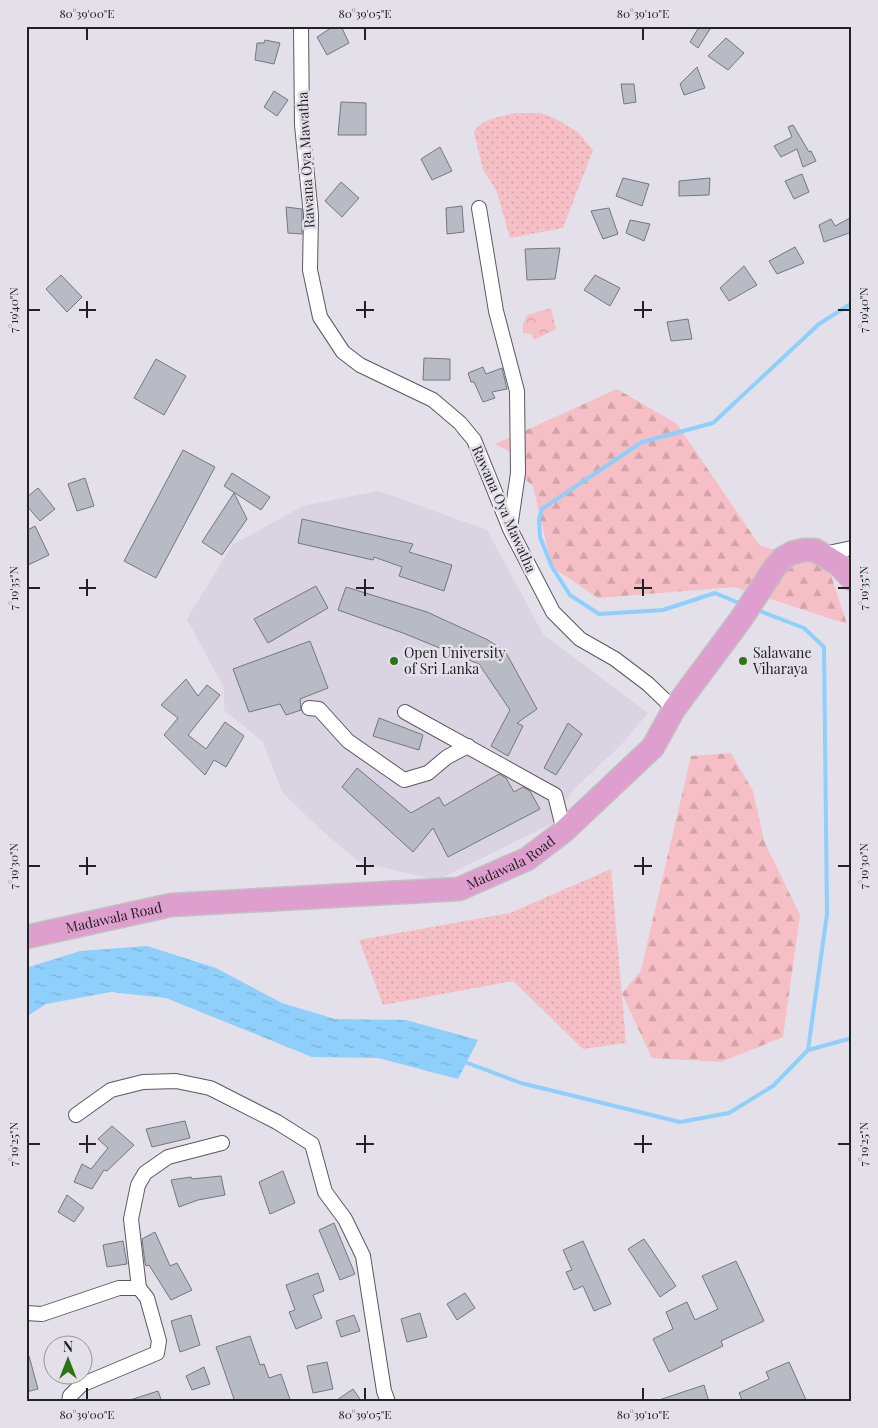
<svg xmlns="http://www.w3.org/2000/svg" width="878" height="1428" viewBox="0 0 878 1428" font-family="'Playfair Display',serif">
<style>
.built{fill:#d9d3e2}
.grass{fill:url(#grass-dots)}
.forest{fill:url(#forest-firs)}
.park{fill:url(#park-crowns)}
.water{fill:url(#water-ripples)}
.lines{fill:none;stroke-linecap:round;stroke-linejoin:round}
.stream{stroke:#8ecffb;stroke-width:4}
.building{fill:#b8bbc3;stroke:#74777f}
.street-casing{stroke:#5b585f;stroke-width:16}
.primary-casing{stroke:#c1c1c2;stroke-width:25}
.street{stroke:#fff;stroke-width:14}
.primary{stroke:#df9fce;stroke-width:22}
.ticks{fill:none;stroke:#222124;stroke-width:2}
.poi-dot{fill:#2f7413;stroke:#e4e0e9;stroke-width:2}
.labels{text-anchor:middle;stroke-width:5;stroke-linejoin:round;paint-order:stroke}
.street-label{font-size:14px;fill:#222124;stroke:#e4e0e9}
.poi-label{font-size:14px;fill:#222124;stroke:#e4e0e9;text-anchor:start}
.neatline{fill:none;stroke:#222124;stroke-width:2}
.ticks-label{font-size:12px;text-anchor:middle;fill:#222124}
</style>
<defs>
<pattern id="grass-dots" width="8" height="8" patternUnits="userSpaceOnUse" patternTransform="scale(1.25)"><rect width="8" height="8" fill="#f5bfc5"/><path d="M2 2h.1M6 6h.1" fill="none" stroke="#d2a4a9" stroke-width="1.8" stroke-linecap="round"/></pattern>
<pattern id="forest-firs" width="22" height="20" patternUnits="userSpaceOnUse" patternTransform="scale(1.25)"><rect width="22" height="20" fill="#f5bfc5"/><path d="M5 1l3.5 6h-7zM16 11l3.5 6h-7z" fill="#d2a4a9"/></pattern>
<pattern id="park-crowns" width="20" height="18" patternUnits="userSpaceOnUse" patternTransform="scale(1.25)"><rect width="20" height="18" fill="#f5bfc5"/><path d="M2 6a3 3 0 1 1 6 0M12 15a3 3 0 1 1 6 0" fill="none" stroke="#d2a4a9"/></pattern>
<pattern id="water-ripples" width="26" height="14" patternUnits="userSpaceOnUse" patternTransform="scale(1.25)"><rect width="26" height="14" fill="#8ecffb"/><path d="M2 4q2-2 4 0t4 0M15 11q2-2 4 0t4 0" fill="none" stroke="#7ab1d7"/></pattern>
</defs>
<rect width="100%" height="100%" fill="#e4e0e9"/>
<polygon class="built" points="379,491 487,530 543,634 648,713 620,746 574,789 551,824 437,880 359,862 319,828 282,792 263,742 224,710 224,688 187,619 232,545 303,506"/>
<g class="grass">
<path d="M515 113H541L558 120 578 132 593 150 563 228 510 238 497 192 483 169 474 133C479 119 501 117 515 113Z"/>
<polygon points="611,869 626,1043 583,1049 513,981 383,1005 359,940 510,913"/>
</g>
<g class="forest">
<polygon points="617,389 677,424 760,546 827,563 847,624 734,587 598,598 552,567 533,486 526,480 514,454 495,444"/>
<polygon points="731,753 753,791 764,841 800,915 783,1037 721,1062 652,1058 622,994 641,970 691,756"/>
</g>
<polygon class="park" points="551,308 556,329 534,340 531,334 523,333 523,324 527,315"/>
<polygon class="water" points="147,946 216,968 282,1003 335,1019 406,1020 478,1040 458,1079 378,1058 312,1057 166,998 111,992 46,1004 26,1017 26,968 80,951"/>
<g class="lines">
<g class="stream">
<polyline points="741,604 715,593 663,610 599,614 570,595 552,567 540,537 539,519 542,509 642,442 713,423 819,324 852,303"/>
<polyline points="808,1050 852,1038"/>
<polyline points="462,1061 521,1083 680,1122 729,1113 773,1086 808,1050 827,914 824,647 804,628 757,610"/>
</g>
</g>
<g class="building">
<polygon points="334,26 341,26 349,43 327,55 317,37"/>
<polygon points="699,27 710,29 698,48 690,42"/>
<polygon points="726,38 744,53 728,70 708,56"/>
<polygon points="265,40 280,43 274,64 255,60 257,43 264,43"/>
<polygon points="697,67 705,88 684,95 680,84"/>
<polygon points="621,84 634,84 636,102 624,104"/>
<polygon points="274,91 288,100 277,116 264,107"/>
<polygon points="341,102 366,103 366,135 338,135"/>
<polygon points="793,125 809,152 811,151 816,161 803,167 797,149 781,157 774,146 792,137 788,127"/>
<polygon points="440,147 452,171 432,180 421,159"/>
<polygon points="802,174 809,192 794,199 785,181"/>
<polygon points="623,178 649,184 642,206 616,196"/>
<polygon points="710,178 709,195 679,196 679,181"/>
<polygon points="341,182 359,198 342,217 325,201"/>
<polygon points="462,206 464,232 447,234 446,208"/>
<polygon points="286,207 302,209 302,234 288,233"/>
<polygon points="609,208 618,234 603,239 591,211"/>
<polygon points="852,217 852,232 824,242 819,225 831,219 835,226"/>
<polygon points="630,220 650,224 644,241 626,233"/>
<polygon points="795,247 804,263 777,274 769,261"/>
<polygon points="560,248 555,279 527,280 525,249"/>
<polygon points="744,266 757,285 729,301 720,288"/>
<polygon points="61,275 82,297 67,312 46,289"/>
<polygon points="595,275 620,288 610,306 584,290"/>
<polygon points="688,319 692,339 671,341 667,322"/>
<polygon points="424,358 450,359 450,380 423,380"/>
<polygon points="156,359 186,376 164,415 134,398"/>
<polygon points="483,367 486,374 502,368 507,389 492,392 495,398 483,402 474,382 471,382 468,373"/>
<polygon points="183,450 215,467 156,578 124,561"/>
<polygon points="232,473 270,497 261,510 224,486"/>
<polygon points="85,478 94,506 77,511 68,484"/>
<polygon points="38,488 55,509 40,521 26,505 26,498"/>
<polygon points="234,493 247,519 222,555 202,542"/>
<polygon points="302,519 413,544 409,552 452,565 444,591 399,576 402,567 374,557 373,560 298,543"/>
<polygon points="35,526 49,555 26,566 26,531"/>
<polygon points="316,586 328,608 268,643 254,619"/>
<polygon points="346,587 427,612 488,640 505,651 537,709 517,723 523,726 508,756 491,746 510,710 479,664 403,633 338,610"/>
<polygon points="310,641 328,688 300,699 301,710 286,715 280,704 249,712 233,669"/>
<polygon points="186,679 198,696 207,685 220,695 188,735 206,749 225,722 244,736 226,767 214,760 205,775 164,735 178,718 161,705"/>
<polygon points="379,718 423,735 419,750 373,736"/>
<polygon points="568,723 582,734 556,775 544,768"/>
<polygon points="357,768 411,813 439,797 444,806 499,774 506,778 514,792 523,787 530,791 540,809 448,857 433,828 413,852 342,787"/>
<polygon points="185,1121 190,1138 152,1147 146,1129"/>
<polygon points="112,1126 134,1145 107,1171 104,1170 92,1189 74,1182 82,1164 91,1169 108,1148 98,1139"/>
<polygon points="283,1171 295,1203 270,1214 259,1182"/>
<polygon points="221,1176 225,1195 198,1200 179,1207 171,1180 191,1177 192,1179"/>
<polygon points="67,1195 84,1208 74,1222 58,1212"/>
<polygon points="334,1223 355,1274 340,1280 319,1230"/>
<polygon points="155,1232 170,1266 177,1263 192,1290 171,1300 149,1265 146,1266 145,1263 142,1239"/>
<polygon points="644,1239 676,1286 660,1297 628,1249"/>
<polygon points="123,1241 127,1264 107,1267 103,1245"/>
<polygon points="583,1241 611,1304 594,1311 583,1286 574,1290 566,1272 572,1270 563,1250"/>
<polygon points="736,1261 764,1321 721,1341 723,1346 669,1372 653,1339 673,1329 666,1312 687,1302 695,1320 718,1309 702,1276"/>
<polygon points="318,1273 324,1291 313,1295 322,1318 296,1329 289,1312 295,1310 286,1285"/>
<polygon points="465,1293 475,1308 457,1320 447,1304"/>
<polygon points="420,1313 427,1337 407,1342 401,1319"/>
<polygon points="191,1315 200,1345 180,1352 171,1321"/>
<polygon points="354,1315 360,1331 341,1337 336,1321"/>
<polygon points="250,1336 260,1365 264,1364 269,1378 281,1374 291,1402 235,1402 216,1347"/>
<polygon points="29,1356 38,1389 26,1392 26,1357"/>
<polygon points="327,1362 333,1389 313,1393 307,1366"/>
<polygon points="789,1362 807,1402 743,1402 739,1393 769,1379 766,1372"/>
<polygon points="204,1367 210,1384 192,1390 186,1376"/>
<polygon points="704,1385 709,1402 659,1402 659,1400"/>
<polygon points="353,1389 362,1402 334,1402"/>
<polygon points="158,1391 162,1402 130,1402 130,1400"/>
</g>
<g class="lines">
<defs>
<g id="street">
<polyline points="301,26 302,125 311,215 310,270 320,317 343,352 360,365 433,400 460,423 474,440 510,529 553,612 580,639 615,659 648,684 674,709"/>
<polyline points="479,208 496,311 517,391 518,473 510,528"/>
<polyline points="823,554 852,548"/>
<polyline points="309,708 319,709 348,741 404,780 428,773 447,757 468,746"/>
<polyline points="405,712 555,795 564,831"/>
<polyline points="76,1115 111,1090 143,1082 176,1081 210,1088 277,1122 312,1144 325,1192 345,1219 363,1256 384,1391 388,1402"/>
<polyline points="139,1288 131,1219 138,1185 145,1173 168,1157 222,1143"/>
<polyline points="26,1313 42,1314 119,1288 139,1288 147,1298 159,1341 157,1353 81,1385 70,1396 69,1402"/>
</g>
<g id="primary">
<path id="s1" d="M26 937 171 905 459 889 527 859 564 831 653 747 674 709 741 619 775 567 783 558 792 553 804 550H815L838 564 852 579"/>
</g>
</defs>
<use href="#street" class="street-casing"/>
<use href="#primary" class="primary-casing"/>
<use href="#street" class="street"/>
<use href="#primary" class="primary"/>
</g>
<path class="ticks" d="M87 28V40M365 28V40M643 28V40M87 301V318M365 301V318M643 301V318M28 310H40M79 310H96M356 310H374M634 310H652M838 310H850M87 579V596M365 579V596M643 579V596M28 588H40M79 588H96M356 588H374M634 588H652M838 588H850M87 857V875M365 857V875M643 857V875M28 866H40M79 866H96M356 866H374M634 866H652M838 866H850M87 1135V1153M365 1135V1153M643 1135V1153M28 1144H40M79 1144H96M356 1144H374M634 1144H652M838 1144H850M87 1388V1400M365 1388V1400M643 1388V1400"/>
<g class="poi-dot">
<circle cx="394" cy="661" r="5"/>
<circle cx="743" cy="661" r="5"/>
</g>
<g class="labels">
<g class="street-label">
<text transform="translate(306 160) rotate(-93)" y="5">Rawana Oya Mawatha</text>
<text transform="translate(504 509) rotate(66)" y="5">Rawana Oya Mawatha</text>
<text dy="5" stroke="none"><textPath href="#s1" startOffset="495">Madawala Road</textPath></text>
<text dy="5" stroke="none"><textPath href="#s1" startOffset="90">Madawala Road</textPath></text>
</g>
<g class="poi-label">
<text x="404" y="658">Open University<tspan x="404" dy="16">of Sri Lanka</tspan></text>
<text x="753" y="658">Salawane<tspan x="753" dy="16">Viharaya</tspan></text>
</g>
</g>
<rect width="878" height="1428" fill="none" stroke="#e4e0e9" stroke-width="55"/>
<g transform="translate(68 1360)"><circle r="24" fill="#e4e0e9" stroke="#96949a"/>
<path d="M0-4L9 19L0 12L-9 19Z" fill="#2f7413"/>
<text y="-8" font-size="14" font-weight="bold" text-anchor="middle" fill="#222124">N</text>
</g>
<rect x="28" y="28" width="822" height="1372" class="neatline"/>
<g class="ticks-label">
<text x="87" y="18">80°39'00"E</text>
<text x="365" y="18">80°39'05"E</text>
<text x="643" y="18">80°39'10"E</text>
<text transform="translate(14 310) rotate(-90)" y="4">7°19'40"N</text>
<text transform="translate(864 310) rotate(-90)" y="4">7°19'40"N</text>
<text transform="translate(14 588) rotate(-90)" y="4">7°19'35"N</text>
<text transform="translate(864 588) rotate(-90)" y="4">7°19'35"N</text>
<text transform="translate(14 866) rotate(-90)" y="4">7°19'30"N</text>
<text transform="translate(864 866) rotate(-90)" y="4">7°19'30"N</text>
<text transform="translate(14 1144) rotate(-90)" y="4">7°19'25"N</text>
<text transform="translate(864 1144) rotate(-90)" y="4">7°19'25"N</text>
<text x="87" y="1419">80°39'00"E</text>
<text x="365" y="1419">80°39'05"E</text>
<text x="643" y="1419">80°39'10"E</text>
</g>
</svg>
